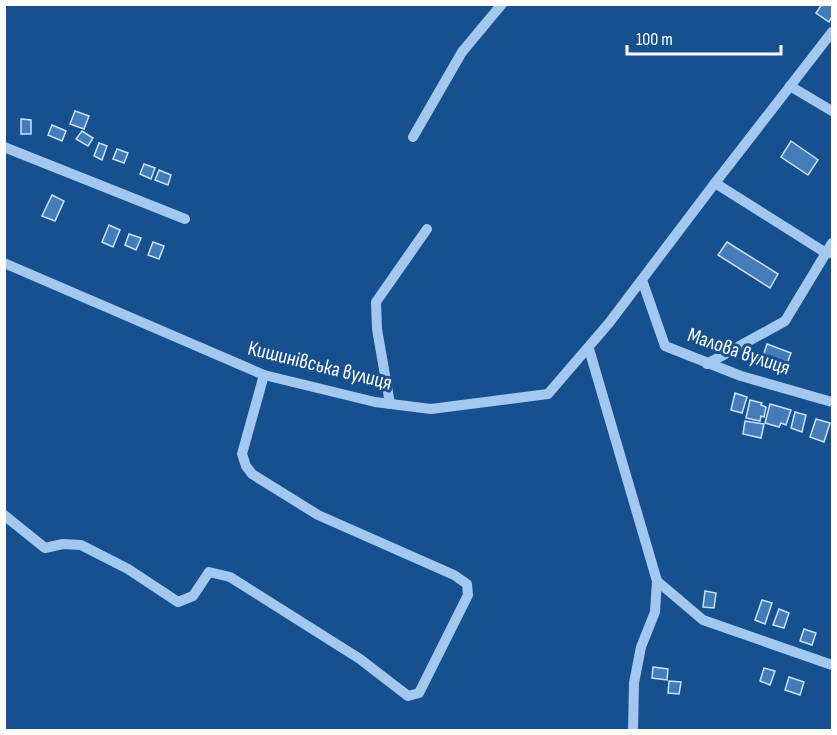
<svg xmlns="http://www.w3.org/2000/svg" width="837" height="735" viewBox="0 0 837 735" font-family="'Sofia Sans Condensed',sans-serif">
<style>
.building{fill:#437cb9;stroke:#c8e2fb;stroke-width:1.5}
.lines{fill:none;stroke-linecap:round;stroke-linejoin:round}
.minor{stroke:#a2c8f0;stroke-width:10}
.labels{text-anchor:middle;stroke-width:6;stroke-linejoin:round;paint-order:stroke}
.street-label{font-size:21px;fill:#fff;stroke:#16508f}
</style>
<rect width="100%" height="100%" fill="#16508f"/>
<g class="building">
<polygon points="822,4 832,4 832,17 829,22 816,13"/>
<polygon points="75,111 89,116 84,129 70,124"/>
<polygon points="21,119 31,120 31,134 21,134"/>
<polygon points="52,125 66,131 62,141 48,135"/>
<polygon points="82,131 93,138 88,146 76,139"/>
<polygon points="791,141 818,160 808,175 781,157"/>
<polygon points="99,143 107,146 102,160 94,156"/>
<polygon points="117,149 128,153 124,163 113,159"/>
<polygon points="144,164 155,168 151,179 140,174"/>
<polygon points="159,170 171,175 168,185 155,180"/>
<polygon points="52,195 64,201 55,221 42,216"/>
<polygon points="109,225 120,230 113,247 102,242"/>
<polygon points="129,234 141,238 136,250 125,245"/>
<polygon points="153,242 164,246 159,259 148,255"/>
<polygon points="727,242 778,274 770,288 718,255"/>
<polygon points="767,344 791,353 785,369 762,359"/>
<polygon points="735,393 747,397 742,413 731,410"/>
<polygon points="750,400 762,403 761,405 766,407 764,417 761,416 760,421 746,418"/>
<polygon points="770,404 791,410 786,425 781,423 779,427 765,423"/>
<polygon points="795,412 806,415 802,432 791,428"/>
<polygon points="816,419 830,423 824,442 810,437"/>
<polygon points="745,421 764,424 761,438 743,434"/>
<polygon points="705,591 716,593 714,608 703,607"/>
<polygon points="762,600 772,603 765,624 755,620"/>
<polygon points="779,609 789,613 784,628 773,625"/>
<polygon points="804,629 816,633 812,645 800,641"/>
<polygon points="653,667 668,669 667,680 652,678"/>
<polygon points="764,668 775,671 770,685 760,681"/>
<polygon points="789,677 804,682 800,695 785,690"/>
<polygon points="669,681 681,682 679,694 668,693"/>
</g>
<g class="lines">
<g class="minor">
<polyline points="790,86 832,111"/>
<polyline points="413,137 462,52 502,4"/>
<polyline points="4,147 185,219"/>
<polyline points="715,183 826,253 832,253"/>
<polyline points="4,263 264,375 375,402 431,409 548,394 609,323 715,183 832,32"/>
<polyline points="642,280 665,346 741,376 832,402"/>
<polyline points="589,349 657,581 703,620 832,665"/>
<polyline points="707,364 785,321 832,243"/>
<polyline points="390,404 377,329 376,302 427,229"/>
<polyline points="4,515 45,548 63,544 81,545 128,569 178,602 193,596 209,572 230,577 360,659 408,696 419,693 468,595 467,584 454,575 318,515 252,474 246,466 242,454 264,375"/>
<polyline points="633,730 634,683 641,647 655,612 657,581"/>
</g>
</g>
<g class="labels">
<g class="street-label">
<text transform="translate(739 351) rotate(19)" y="7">Малова вулиця</text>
<text transform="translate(320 365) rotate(14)" y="7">Кишинівська вулиця</text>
</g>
</g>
<rect width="837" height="735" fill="none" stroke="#ffffff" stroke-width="12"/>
<path d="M627 45v9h154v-9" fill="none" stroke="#ffffff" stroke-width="3"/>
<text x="636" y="45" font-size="18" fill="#ffffff" stroke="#16508f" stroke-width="4.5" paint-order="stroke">100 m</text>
</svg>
